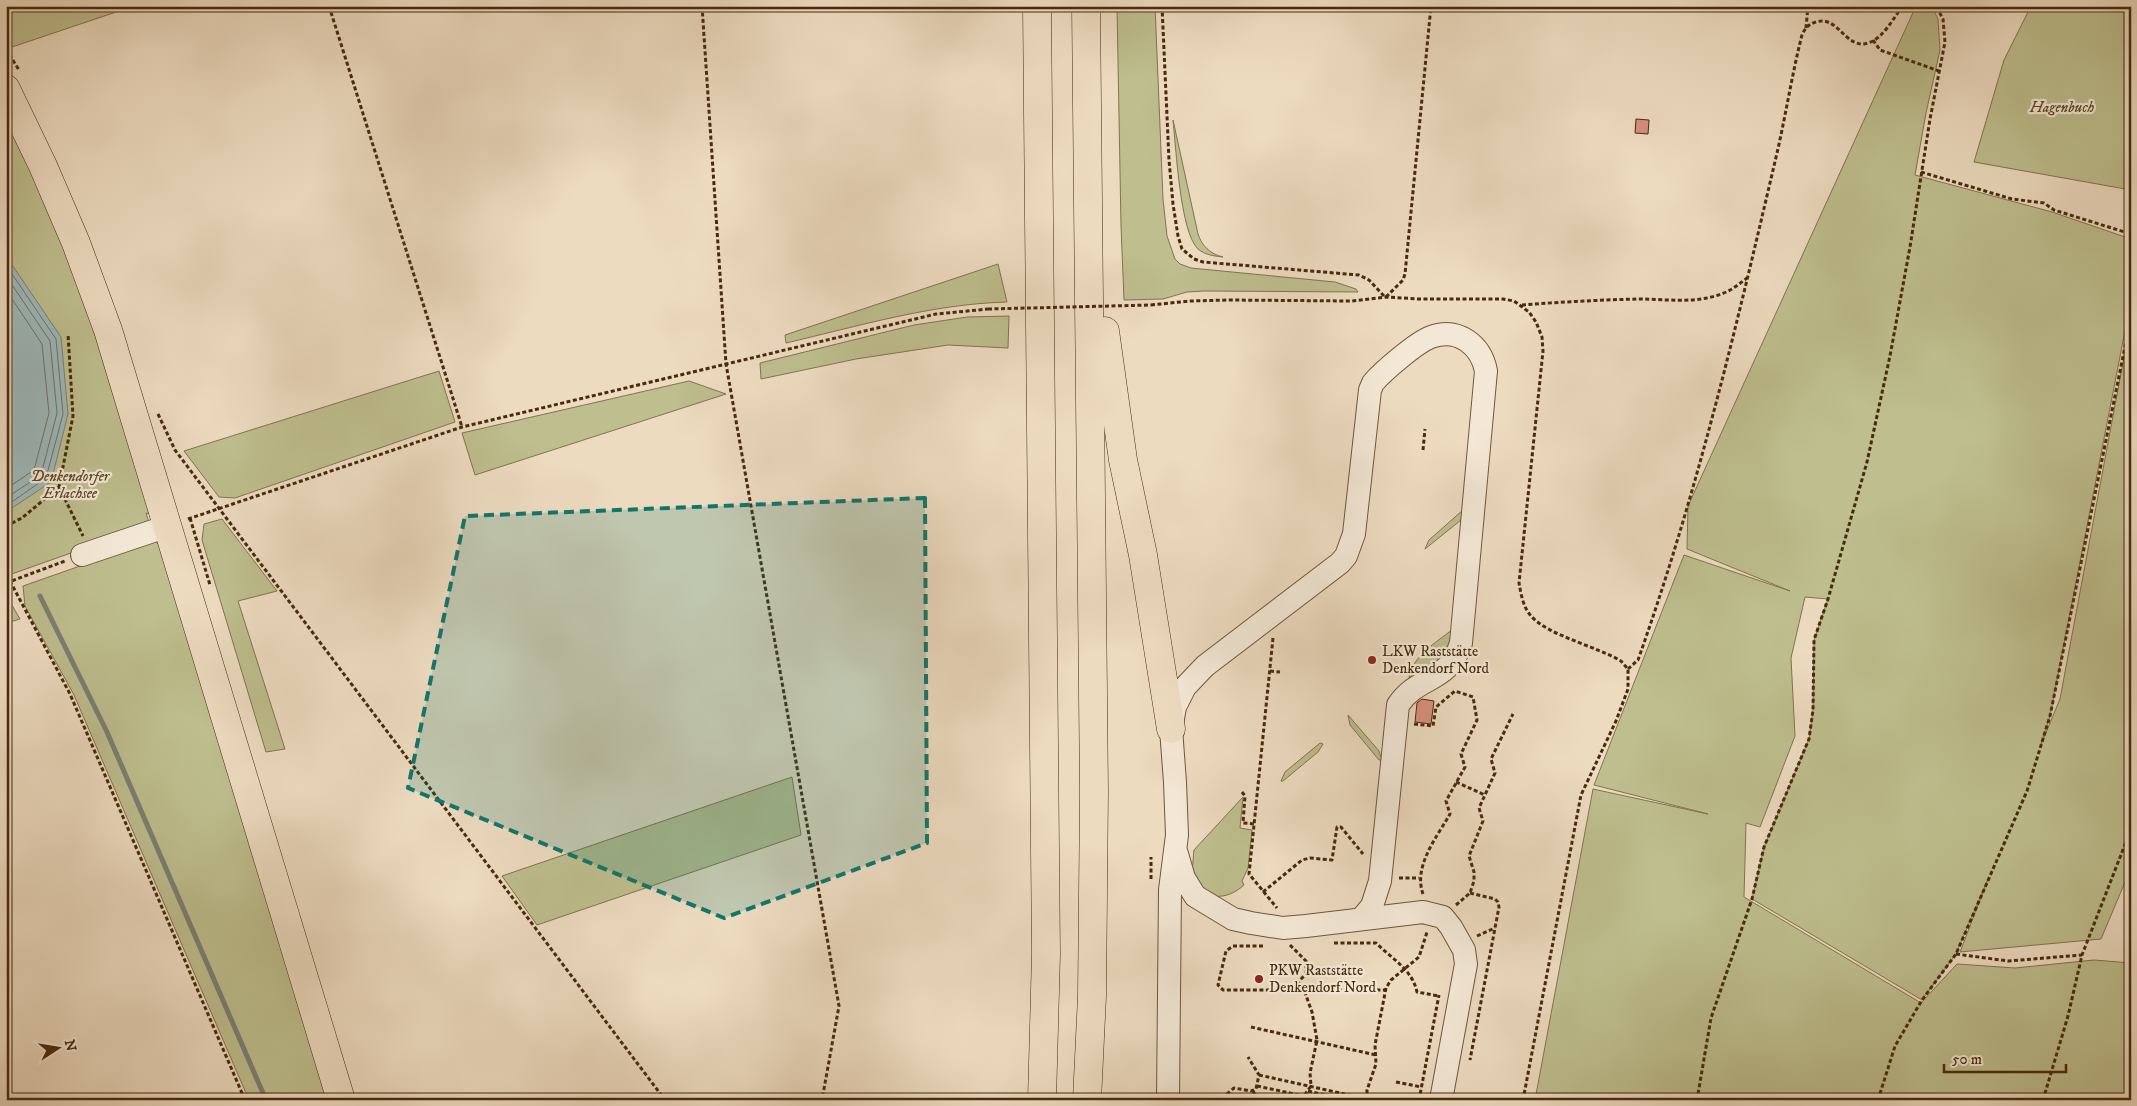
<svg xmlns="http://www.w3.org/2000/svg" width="2137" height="1106" viewBox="0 0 2137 1106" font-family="'IM FELL DW Pica',serif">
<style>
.green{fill:#bebe8e;stroke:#82744e}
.water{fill:#9db9bc;stroke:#7b8076}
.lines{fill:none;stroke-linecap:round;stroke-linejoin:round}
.shore{stroke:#727264;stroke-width:1}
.stream{stroke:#7b8076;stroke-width:5}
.building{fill:#d99080;stroke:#472a0d}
.minor-casing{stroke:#70563a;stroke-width:24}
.major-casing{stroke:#472a0d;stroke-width:29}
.highway-casing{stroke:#472a0d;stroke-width:29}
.path{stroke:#472a0d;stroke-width:3;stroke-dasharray:4 2.5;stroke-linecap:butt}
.minor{stroke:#f3e8d6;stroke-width:22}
.major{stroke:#eddbc0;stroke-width:28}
.highway{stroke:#eddbc0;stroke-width:28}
.path-bridge{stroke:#472a0d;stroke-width:3;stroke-dasharray:4 2.5;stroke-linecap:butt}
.marked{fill:#0f766e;fill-opacity:0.2;stroke:#0f766e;stroke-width:4;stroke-dasharray:10 6;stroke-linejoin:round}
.poi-dot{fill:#8f2418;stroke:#f3e8d6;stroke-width:2}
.labels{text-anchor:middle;stroke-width:4.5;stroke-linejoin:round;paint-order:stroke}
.park-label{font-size:15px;font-style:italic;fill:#5f4827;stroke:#f3e8d6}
.poi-label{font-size:15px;fill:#472a0d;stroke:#f3e8d6;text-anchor:start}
</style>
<rect width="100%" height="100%" fill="#eddbc0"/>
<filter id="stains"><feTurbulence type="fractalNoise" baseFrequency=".004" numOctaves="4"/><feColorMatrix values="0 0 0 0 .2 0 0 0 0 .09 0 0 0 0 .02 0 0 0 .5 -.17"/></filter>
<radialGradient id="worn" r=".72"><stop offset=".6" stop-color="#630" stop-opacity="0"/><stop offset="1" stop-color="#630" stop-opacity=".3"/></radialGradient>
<g class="green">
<polygon points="6,6 134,6 12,47 6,33"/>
<polygon points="1117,6 1155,6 1163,199 1167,236 1175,259 1180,264 1191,268 1335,282 1356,289 1358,292 1204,291 1187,292 1163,299 1124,300 1121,226"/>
<polygon points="1916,6 1933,9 1938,19 1940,50 1926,113 1915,175 2052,212 2131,239 2131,300 2050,716 2040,747 2060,699 2125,352 2131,331 2131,868 2101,939 1960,952 1988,879 1956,954 1922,1000 1752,899 1764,847 1809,739 1813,710 1814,640 1828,599 1805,597 1791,658 1795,736 1760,827 1746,823 1744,897 1921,1003 1957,964 2015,968 2094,960 2131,963 2131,1100 1535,1100 1593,789 1708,814 1594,785 1684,555 1790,591 1687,549 1688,506"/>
<polygon points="2031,6 2131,6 2131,190 1974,162 2004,60"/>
<polygon points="6,108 62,236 156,515 146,513 150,525 6,576"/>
<path d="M1173 120 1198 234C1202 246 1210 254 1223 257 1214 256 1205 255 1198 249 1180 232 1176 147 1173 120Z"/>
<path d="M998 264 1007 302C932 304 859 326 786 343L785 335Z"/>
<polygon points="1009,316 1008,348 948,345 856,359 761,379 760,363 914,325 967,317"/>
<polygon points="439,371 455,422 235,498 219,497 184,451"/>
<polygon points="689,381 726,394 475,475 462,433"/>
<polygon points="1463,510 1461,520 1425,549 1429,540"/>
<polygon points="222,519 277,591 238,601 285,749 266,752 202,540 204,524"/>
<polygon points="154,540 168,553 332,1100 249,1100 74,695 25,606 23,586"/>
<polygon points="6,595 20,619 6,623"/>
<path d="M1453 629 1449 655 1409 678C1412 656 1437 642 1453 629Z"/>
<polygon points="1348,715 1379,751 1382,760 1379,760 1350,725"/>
<polygon points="1320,743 1323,744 1318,752 1283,781 1281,781 1285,772"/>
<polygon points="792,777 801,835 537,925 502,876"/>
<path d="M1243 797 1240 828 1252 830 1248 868 1242 881 1244 885C1234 894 1222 899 1208 895L1192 872 1194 850Z"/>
</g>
<polygon class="water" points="6,256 61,337 68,414 51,482 6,512"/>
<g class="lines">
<g class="shore">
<polyline points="6,265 56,339 63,414 46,478 6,506"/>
<polyline points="6,276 50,341 57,413 41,475 6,498"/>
<polyline points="6,290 42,344 49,413 34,470 6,489"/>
</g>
<polyline class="stream" points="40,596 107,732 266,1100"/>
</g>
<g class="building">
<polygon points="1636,119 1649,120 1648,134 1635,133"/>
<polygon points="1422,699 1434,701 1431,724 1415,722 1417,703"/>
</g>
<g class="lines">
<defs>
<g id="minor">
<polyline points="82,555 168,526"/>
<polyline points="1177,854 1184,878 1195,896 1233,919 1251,923 1283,928 1306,926 1423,912 1443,917 1451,927 1464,950 1466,964 1441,1100"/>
<path d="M1168 1100 1170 890 1177 835 1175 782 1171 729 1175 707 1185 687 1205 666 1340 563 1346 556 1354 534 1370 390 1373 383C1382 372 1417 342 1431 337 1458 327 1481 345 1486 371L1461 643C1449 683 1418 675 1398 705L1380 881 1372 906 1362 918"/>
</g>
<polyline id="major" points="6,89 43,166 76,243 108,330 341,1100"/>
<g id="highway">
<polyline points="1037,6 1046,954 1042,1100"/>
<polyline points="1086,6 1094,792 1092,996 1087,1100"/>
<polyline points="1105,331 1123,460 1143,555 1171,729"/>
</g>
</defs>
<use href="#minor" class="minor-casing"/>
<use href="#major" class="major-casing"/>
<use href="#highway" class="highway-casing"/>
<g class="path">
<polyline points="329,6 462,427"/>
<polyline points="702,6 726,364 839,1006 822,1100"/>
<polyline points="1162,6 1169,160 1173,204 1178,236 1182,249 1194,259 1203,262 1359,275 1369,280 1385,297"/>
<polyline points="1806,28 1808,6"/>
<polyline points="1873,40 1880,50 1939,71"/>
<polyline points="6,49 19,70"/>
<polyline points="1921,172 2012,199 2044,203 2054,210 2131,234"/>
<polyline points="1386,297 1403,280 1405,274 1431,6"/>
<path d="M1151 305 1190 301 1230 300 1352 301 1386 297 1419 299H1503L1514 301 1529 312 1536 322 1542 337 1543 351 1519 583C1521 594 1523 607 1531 616 1549 636 1596 646 1621 661L1628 669V689L1616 721 1581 795 1523 1100"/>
<path d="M1522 305C1560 302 1599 300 1637 299 1665 299 1695 304 1721 294 1731 291 1739 284 1747 278"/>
<polyline points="158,414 175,450 665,1100"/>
<polyline points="1423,450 1425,429"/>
<polyline points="59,487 83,536"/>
<polyline points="190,518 210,585"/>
<polyline points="188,519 462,427 936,314 988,309"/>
<polyline points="6,526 22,518 59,487 73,416 68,334"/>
<polyline points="10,581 70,694 245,1100"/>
<polyline points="6,583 65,561"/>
<polyline points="1273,638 1249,874 1277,908"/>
<path d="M1628 669 1638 660C1697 494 1737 324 1777 153 1786 114 1792 74 1802 35 1805 28 1809 24 1816 22 1839 15 1845 50 1868 43 1884 38 1893 18 1903 6"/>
<polyline points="1270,671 1280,672"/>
<path d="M1414 724 1433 726 1436 707 1455 691 1473 697 1477 720 1461 754 1465 767 1446 801 1450 814C1437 837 1413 866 1423 894"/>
<polyline points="1456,782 1485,795"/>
<polyline points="1242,792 1245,796 1243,823 1255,824"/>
<polyline points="1399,878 1419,878"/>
<polyline points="1151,879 1151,857"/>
<polyline points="1263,892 1302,860 1310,858 1332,860 1337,827 1341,827 1363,854"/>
<polyline points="1470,893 1495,899 1498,902 1499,907 1470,1060"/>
<polyline points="1456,905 1470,893 1474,881 1474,872 1469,856 1483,821 1479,808 1495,773 1491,759 1513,714"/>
<polyline points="1477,936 1495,928"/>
<path d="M1334 943H1376C1392 959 1412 969 1417 992L1439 996"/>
<polyline points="1290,945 1306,961 1306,974 1298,982 1304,990 1312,1012 1317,1040 1310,1073 1311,1086 1301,1100"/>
<polyline points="1263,946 1233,946 1226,951 1218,985 1223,990 1386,990"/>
<polyline points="1956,954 2008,961 2082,955"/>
<polyline points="1251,1027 1376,1055"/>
<polyline points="1259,1075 1367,1099"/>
<polyline points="1396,1082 1421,1087"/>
<polyline points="1257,1086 1304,1096"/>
<polyline points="1253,1091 1258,1100"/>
<polyline points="1308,1091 1345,1100"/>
<polyline points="1224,1100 1227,1094 1234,1088 1251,1091 1256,1089 1259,1075 1248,1057"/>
<polyline points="1367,1100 1367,1090 1376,1064 1375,1045 1386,988 1391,980 1419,957 1427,932"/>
<polyline points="1419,1100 1439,995"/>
<polyline points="1697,1100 1711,1018 1752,899 1764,847 1809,739 1813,710 1814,640 1828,599 1867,462 1890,356 1910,247 1930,119 1945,42 1943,19 1936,6"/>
<polyline points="1878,1100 1895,1046 1922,1000 1956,954 2027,791 2050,716 2131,317"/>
<polyline points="2043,1100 2068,1016 2082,955 2131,829"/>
</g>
<use href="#minor" class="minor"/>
<use href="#major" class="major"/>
<use href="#highway" class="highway"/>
<polyline class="path-bridge" points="988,309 1151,305"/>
</g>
<path class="marked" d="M925 498 927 843 724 918 408 788 465 516Z"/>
<g class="poi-dot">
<circle cx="1372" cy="660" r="5"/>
<circle cx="1259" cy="979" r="5"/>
</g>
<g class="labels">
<g class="park-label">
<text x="2062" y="112">Hagenbuch</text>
<text x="70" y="481">Denkendorfer<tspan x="70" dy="17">Erlachsee</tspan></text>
</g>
<g class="poi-label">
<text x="1382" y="656">LKW Raststätte<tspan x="1382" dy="17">Denkendorf Nord</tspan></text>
<text x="1269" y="975">PKW Raststätte<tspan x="1269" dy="17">Denkendorf Nord</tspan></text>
</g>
</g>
<rect width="2137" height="1106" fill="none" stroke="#eddbc0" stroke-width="25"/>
<rect x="8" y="8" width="2122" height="1091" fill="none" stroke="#472a0d" stroke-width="2.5"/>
<rect x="12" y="12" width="2112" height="1081" fill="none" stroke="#472a0d"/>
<g transform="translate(58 1048) rotate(78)" stroke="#f3e8d6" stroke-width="4" paint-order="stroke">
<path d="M0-4L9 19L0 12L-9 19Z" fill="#472a0d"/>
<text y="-8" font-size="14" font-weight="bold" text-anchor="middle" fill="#472a0d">N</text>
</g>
<path d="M1944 1064v8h122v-8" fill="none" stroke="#472a0d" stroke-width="2.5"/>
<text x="1952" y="1064" font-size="15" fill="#472a0d" stroke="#f3e8d6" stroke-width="4" paint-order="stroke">50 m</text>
<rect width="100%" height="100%" filter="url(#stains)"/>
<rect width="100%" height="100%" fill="url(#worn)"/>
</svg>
